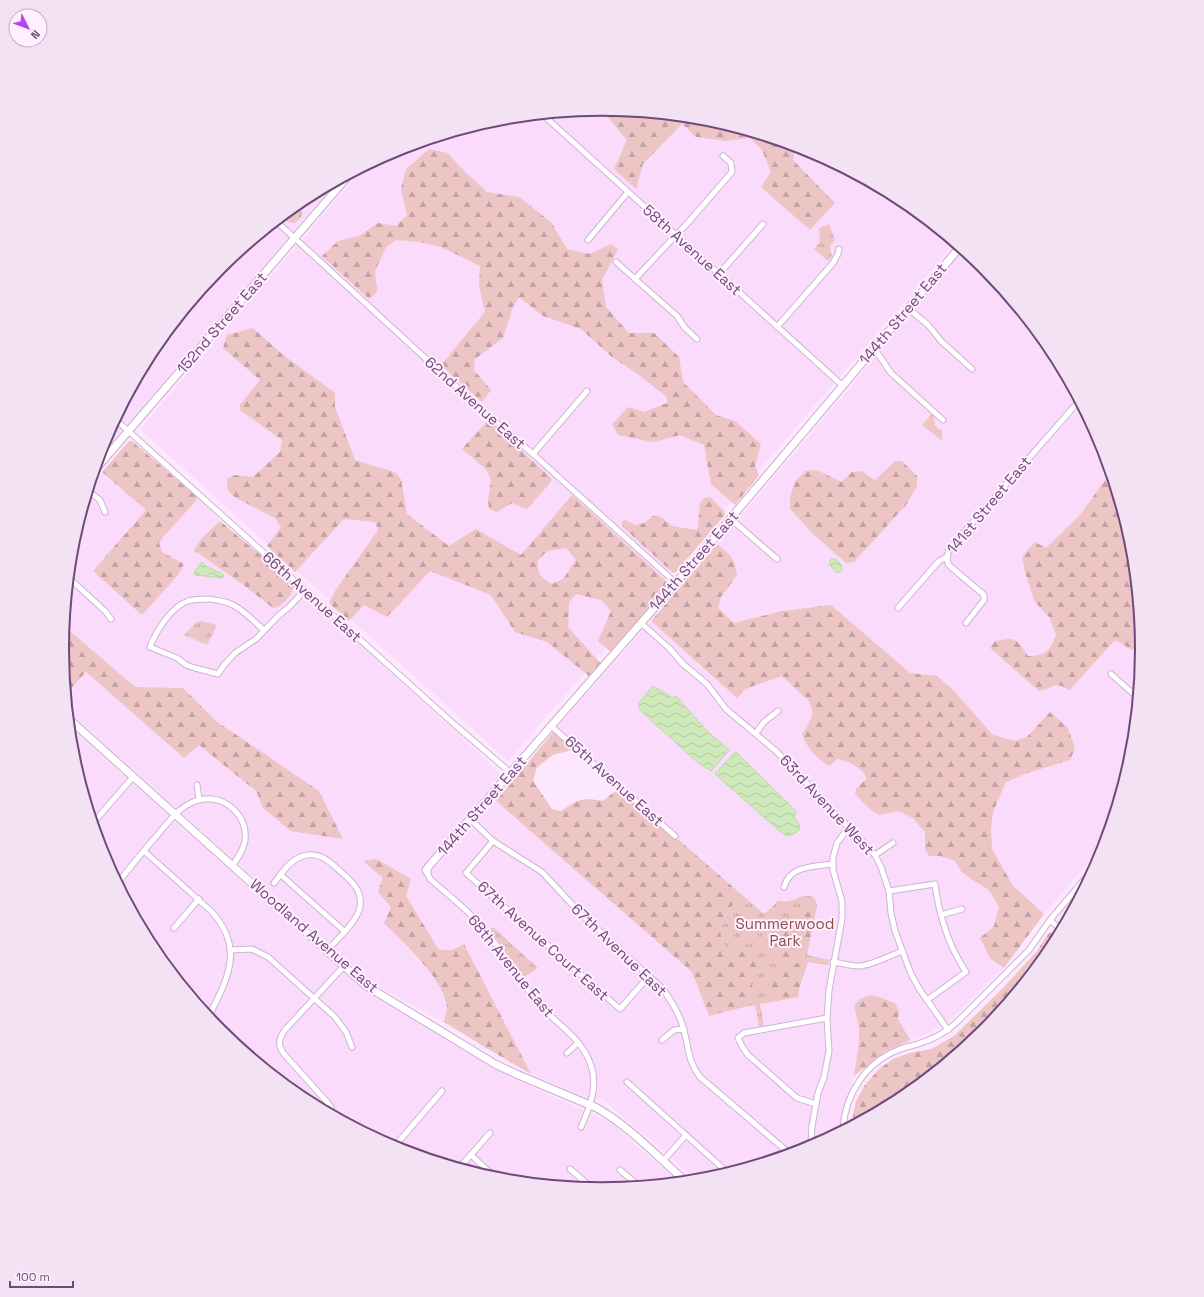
<svg xmlns="http://www.w3.org/2000/svg" width="1204" height="1297" viewBox="0 0 1204 1297" font-family="'Space Grotesk',sans-serif">
<style>
.residential{fill:#fadbfb}
.grass{fill:url(#grass-tufts)}
.forest{fill:url(#forest-firs);fill-rule:evenodd}
.pitch{fill:#ecc5c4}
.water{fill:url(#water-waves);stroke:#b9dba0}
.lines{fill:none;stroke-linecap:round;stroke-linejoin:round}
.street-casing{stroke:#d0b2d5;stroke-width:7}
.secondary-casing{stroke:#cea9d4;stroke-width:9}
.street{stroke:#fff;stroke-width:5}
.secondary{stroke:#fff;stroke-width:7}
.labels{text-anchor:middle;stroke-width:4;stroke-linejoin:round;paint-order:stroke}
.street-label{font-size:15px;fill:#6f4979;stroke:#ffefff}
.park-label{font-size:15px;fill:#8c4e46;stroke:#ffefff}
.rim{fill:none;stroke:#6f4979;stroke-width:2}
</style>
<defs>
<pattern id="grass-tufts" width="24" height="20" patternUnits="userSpaceOnUse"><rect width="24" height="20" fill="#ecc5c4"/><path d="M3 7l-1-3M5 7V3M7 7l1-3M15 17l-1-3M17 17v-4M19 17l1-3" fill="none" stroke="#c3a2a4"/></pattern>
<pattern id="forest-firs" width="22" height="20" patternUnits="userSpaceOnUse"><rect width="22" height="20" fill="#ecc5c4"/><path d="M5 1l3.5 6h-7zM16 11l3.5 6h-7z" fill="#c3a2a4"/></pattern>
<pattern id="water-waves" width="16" height="10" patternUnits="userSpaceOnUse"><rect width="16" height="10" fill="#cee9ba"/><path d="M0 5q4-4 8 0t8 0" fill="none" stroke="#b4c9a4"/></pattern>
</defs>
<rect width="100%" height="100%" fill="#fde7fd"/>
<g class="residential">
<polygon points="602,109 708,119 809,150 902,200 955,243 508,761 140,429 365,166 396,150 497,119"/>
<polygon points="338,180 99,457 103,442 153,348 220,267 302,199"/>
<polygon points="963,250 984,267 1051,349 1077,397 1065,412 1071,418 1082,406 1101,442 1110,473 1080,515 1046,549 1035,542 1035,602 1049,617 1056,635 1050,650 1061,685 1070,690 1139,614 1142,649 1132,754 1104,845 1044,914 1004,968 955,1016 937,1029 885,1052 854,1076 838,1132 808,1147 707,1178 696,1179 600,1097 596,1102 531,1074 464,944 452,950 439,951 430,935 384,878 378,892 391,906 384,923 433,975 444,997 447,1008 444,1022 373,984 156,790 68,711 66,694 86,672 184,758 199,744 256,791 263,808 342,839 319,791 216,721 183,688 135,687 64,626 72,543 90,486 102,472 146,510 93,571 184,564 162,552 159,543 163,537 196,501 197,497 220,521 202,538 195,552 201,555 242,584 273,608 294,589 294,583 501,774 421,868 432,877 432,871 496,801 692,972 709,1016 751,987 758,958 756,955 763,913 554,731 651,621 737,698 745,689 782,676 947,826 854,625 831,605 782,611 734,623 687,579 848,390 929,290"/>
<polygon points="70,727 364,990 505,1075 610,1122 677,1181 602,1188 496,1178 395,1147 302,1097 220,1030 153,948 103,855 72,754"/>
<polygon points="1087,881 1064,925 1059,919 1062,910"/>
</g>
<g class="grass">
<polygon points="829,224 835,240 830,246 832,256 828,261 814,249 820,242 819,228"/>
<polygon points="932,414 934,416 935,425 938,429 942,430 942,441 922,425"/>
<polygon points="201,621 217,625 207,645 184,635 196,623"/>
<path d="M741 894 763 913 767 912 779 900C792 906 802 890 814 898L817 905 807 955 829 960 828 965 808 962 799 988 798 997 760 1004 764 1026 759 1027 755 1005 748 1006 751 987 742 947 727 949C711 928 728 911 741 894Z"/>
<polygon points="493,927 538,968 524,977 490,929"/>
</g>
<g class="forest">
<polygon points="601,109 708,119 795,146 793,160 835,203 810,230 761,187 771,172 762,150 750,138 725,141 696,137 682,124 643,164 636,189 614,169 627,140"/>
<polygon points="429,149 448,153 462,169 487,192 519,197 551,222 567,249 590,254 611,244 618,249 602,280 606,307 629,333 654,333 679,357 683,382 716,415 735,421 761,444 755,466 759,475 735,505 711,484 704,445 680,435 653,442 618,435 612,424 628,407 644,412 667,403 667,397 639,375 612,357 581,329 543,316 519,297 513,307 503,338 475,359 474,370 491,390 482,402 441,365 485,312 479,286 480,266 441,247 419,242 396,240 386,247 375,271 377,292 369,299 322,256 338,241 359,236 378,223 396,226 407,215 401,189 406,169"/>
<polygon points="295,205 302,212 301,217 295,223 285,221 280,217"/>
<path d="M253 328 282 354 335 393V407L355 460 394 472 401 479 407 514 449 546 476 529 521 555 572 495 667 582V586L611 652 598 641 611 611 601 600 576 594 569 602 568 627 600 663 589 676 547 642 515 632 491 595 430 571 387 617 364 605 349 621 329 603 335 591 378 530 375 522 344 519 295 572 267 546 281 527 275 518 236 498 228 491 227 479 234 475 253 477 280 452 282 440 240 410V405L260 380 223 348 227 335ZM566 548 576 560 563 579 552 584C540 578 537 573 538 560L547 551Z"/>
<polygon points="488,420 551,478 551,482 527,509 512,503 497,512 489,509 488,500 491,481 487,470 462,449"/>
<polygon points="129,441 132,441 197,497 196,501 163,537 159,543 162,552 184,564 178,575 142,615 93,571 146,510 102,472"/>
<polygon points="895,461 902,461 917,476 917,486 906,505 854,562 846,563 812,533 790,509 790,497 795,482 805,471 817,470 841,482 852,472 861,471 875,480"/>
<path d="M1110 473 1132 543 1142 649 1141 655 1115 640 1070 690C1052 680 1055 688 1039 691L990 648 995 641C1018 637 1015 638 1028 656 1047 656 1049 651 1056 635L1049 617 1035 602 1025 572 1022 557 1035 542 1046 548 1080 515Z"/>
<polygon points="710,497 725,512 724,516 676,572 673,573 623,527 622,521 626,520 635,525 644,523 653,516 661,517 672,526 697,530 698,527 700,503 704,498"/>
<path d="M220 521 294 583C294 594 284 606 273 608L242 584 201 555 195 552 194 550 202 538Z"/>
<path d="M717 544C731 555 734 557 737 575L721 597 718 608 734 623 782 611 831 605 910 673 937 676 953 690 993 735 1015 741 1027 737 1050 712 1068 728 1075 748 1070 760 1027 773 1006 782 993 812 991 829 992 849 1013 886 1044 914 1004 968 990 958 980 938 994 926 999 907 989 890 971 879 961 871 955 861 941 856H929L925 850V832L913 818 898 811 879 815 870 809 855 794 856 789 867 778C862 768 847 760 837 759L830 766C819 761 805 746 802 734L807 727 813 713 809 701 782 676 745 689 737 698 651 621Z"/>
<polygon points="64,626 135,687 183,688 216,721 319,791 343,839 291,831 263,808 256,791 199,745 184,758 86,672 66,694 62,648"/>
<path d="M554 731 575 749 553 755 537 767 533 781 552 809 561 811C578 799 583 797 603 801L619 788 741 894C728 911 711 928 727 948L742 947 752 948 758 958 748 1006 709 1016 692 972 496 801Z"/>
<path d="M376 859 411 879 406 896 439 950H452L464 944 531 1074 488 1049 444 1022C445 1017 447 1011 447 1007 443 977 404 944 384 923L391 907 378 892 383 878 363 861Z"/>
<path d="M811 896 814 898 817 905 807 952C802 955 793 959 786 958 782 958 780 954 778 950 771 940 780 921 790 915 794 913 799 913 803 909 807 905 809 900 811 896Z"/>
<polygon points="1054,931 1058,935 1051,949 984,1031 902,1098 851,1125 856,1101 865,1085 879,1069 893,1059 910,1053 931,1049 954,1036 1002,989 1037,951 1048,934"/>
<path d="M804 962H808L799 988 798 997 769 1002C770 998 769 993 769 989 772 969 787 965 804 962Z"/>
<polygon points="867,996 879,997 895,1003 899,1011 898,1019 910,1040 885,1052 854,1076 859,1043 859,1027 854,1006 859,1000"/>
</g>
<polygon class="pitch" points="765,922 773,924 770,939 762,937"/>
<g class="water">
<polygon points="832,559 835,559 839,562 843,568 840,572 836,572 830,565 830,560"/>
<polygon points="202,562 207,567 221,573 224,576 222,578 195,575 194,572"/>
<polygon points="653,686 673,698 676,696 707,731 729,750 711,771 696,761 641,711 639,708 639,703"/>
<path d="M736 752 796 811 794 817 799 824 800 828C797 834 790 836 784 835L715 774 734 753Z"/>
</g>
<g class="lines">
<defs>
<g id="street">
<polyline points="542,114 843,386"/>
<polyline points="276,221 485,413 533,454 676,583"/>
<polyline points="588,240 628,192"/>
<polyline points="616,262 677,316 685,328 697,339"/>
<polyline points="719,274 763,224"/>
<polyline points="635,279 676,235 685,226 732,172 731,163 723,156"/>
<polyline points="908,308 928,325 942,342 972,369"/>
<polyline points="777,327 833,263 838,254 839,249"/>
<polyline points="874,348 891,373 943,420"/>
<polyline points="115,419 455,725 511,773"/>
<polyline points="533,454 587,391"/>
<polyline points="88,491 100,500 105,512"/>
<polyline points="731,519 777,559"/>
<polyline points="947,557 948,564 951,567 984,595 984,600 966,623"/>
<polyline points="69,578 105,611 111,619"/>
<polyline points="898,608 939,561 947,557 949,550 952,546 1079,401"/>
<polyline points="641,623 670,649 683,664 707,684 726,709 776,751 875,855 881,867 889,891 891,913 895,931 911,974 920,990 948,1030"/>
<path d="M264 630C254 622 245 611 233 605 226 601 217 600 209 599 202 599 195 599 188 601 171 607 156 631 150 647L177 658 186 665 195 668 218 674 224 665 235 653 256 639 278 616 289 607 305 590"/>
<polyline points="1111,674 1137,697"/>
<polyline points="551,726 675,836"/>
<polyline points="756,733 764,722 778,711"/>
<polyline points="197,785 199,799"/>
<path d="M470 819 493 841 542 872 581 914 663 989C671 1001 679 1013 683 1027 689 1047 687 1060 700 1077L789 1153"/>
<polyline points="93,823 133,777"/>
<polyline points="493,841 466,873 620,1009 649,976"/>
<path d="M144 851 211 911C245 948 228 978 209 1016"/>
<polyline points="875,855 893,843"/>
<path d="M427 872 430 879C447 894 466 908 481 926 503 950 518 979 539 1004 556 1024 581 1037 590 1063 599 1085 590 1107 581 1127"/>
<polyline points="281,875 344,931"/>
<path d="M118 883C129 868 141 854 153 840 165 827 176 809 193 802 219 790 249 813 245 841 243 851 238 858 232 866"/>
<path d="M274 883C282 873 290 860 303 856 319 851 329 861 340 871 351 881 363 890 360 907 357 922 337 939 327 951"/>
<path d="M784 887C790 865 814 867 832 864"/>
<path d="M889 891 935 884C939 915 948 945 966 972L927 1000"/>
<polyline points="941,915 962,909"/>
<polyline points="1050,920 1061,930"/>
<polyline points="174,928 199,899"/>
<polyline points="230,950 252,949 268,957 335,1017 346,1032 352,1047"/>
<path d="M833 962C842 963 850 966 859 966 873 965 889 956 902 951"/>
<polyline points="662,1040 674,1030 684,1029"/>
<polyline points="567,1053 578,1043"/>
<polyline points="627,1082 727,1172"/>
<polyline points="816,1104 797,1098 748,1055 743,1048 738,1038 744,1033 827,1018"/>
<path d="M330 1112 331 1107 327 1102 284 1054C278 1045 278 1041 284 1031L344 966"/>
<path d="M843 1129C845 1095 865 1063 898 1050 904 1047 912 1046 918 1044 934 1039 947 1032 958 1021L1029 950 1050 920 1094 868"/>
<polyline points="394,1147 442,1091"/>
<polyline points="809,1147 811,1144 812,1126 818,1093 824,1077 829,1051 827,1018 829,990 842,919 842,901 833,870 833,858 837,843 849,827"/>
<polyline points="471,1155 496,1178"/>
<polyline points="663,1161 686,1135"/>
<polyline points="460,1167 490,1133"/>
<polyline points="570,1169 592,1188"/>
<polyline points="620,1170 638,1185"/>
</g>
<g id="secondary">
<polyline points="94,471 349,175"/>
<path d="M69 719 365 985 495 1064 516 1074 597 1108C630 1127 657 1156 684 1180"/>
<polyline points="427,872 426,870 429,866 676,583 960,247"/>
</g>
</defs>
<use href="#street" class="street-casing"/>
<use href="#secondary" class="secondary-casing"/>
<use href="#street" class="street"/>
<use href="#secondary" class="secondary"/>
</g>
<g class="labels">
<g class="street-label">
<text transform="translate(692 250) rotate(42)" y="5">58th Avenue East</text>
<text transform="translate(903 314) rotate(-50)" y="5">144th Street East</text>
<text transform="translate(222 323) rotate(-49)" y="5">152nd Street East</text>
<text transform="translate(475 403) rotate(42)" y="5">62nd Avenue East</text>
<text transform="translate(989 505) rotate(-50)" y="5">141st Street East</text>
<text transform="translate(694 561) rotate(-49)" y="5">144th Street East</text>
<text transform="translate(312 597) rotate(42)" y="5">66th Avenue East</text>
<text transform="translate(614 781) rotate(42)" y="5">65th Avenue East</text>
<text transform="translate(827 805) rotate(47)" y="5">63rd Avenue West</text>
<text transform="translate(482 806) rotate(-49)" y="5">144th Street East</text>
<text transform="translate(314 936) rotate(41)" y="5">Woodland Avenue East</text>
<text transform="translate(543 941) rotate(42)" y="5">67th Avenue Court East</text>
<text transform="translate(619 950) rotate(44)" y="5">67th Avenue East</text>
<text transform="translate(511 966) rotate(51)" y="5">68th Avenue East</text>
</g>
<g class="park-label">
<text x="785" y="929">Summerwood<tspan x="785" dy="17">Park</tspan></text>
</g>
</g>
<path d="M0 0H1204V1297H0ZM69 649a533 533 0 1 1 1066 0a533 533 0 1 1-1066 0Z" fill="#f3e2f4" fill-rule="evenodd"/>
<path class="rim" d="M69 649a533 533 0 1 1 1066 0a533 533 0 1 1-1066 0Z"/>
<g transform="translate(28 28) rotate(132)"><circle r="19" fill="#ffefff" stroke="#c5adc9"/>
<path d="M0-3L7 15L0 10L-7 15Z" fill="#b146ed"/>
<text y="-6" font-size="11" font-weight="bold" text-anchor="middle" fill="#6f4979">N</text>
</g>
<path d="M10 1281v6h63v-6" fill="none" stroke="#6f4979" stroke-width="2"/>
<text x="16" y="1281" font-size="12" fill="#6f4979" stroke="#ffefff" stroke-width="3" paint-order="stroke">100 m</text>
</svg>
